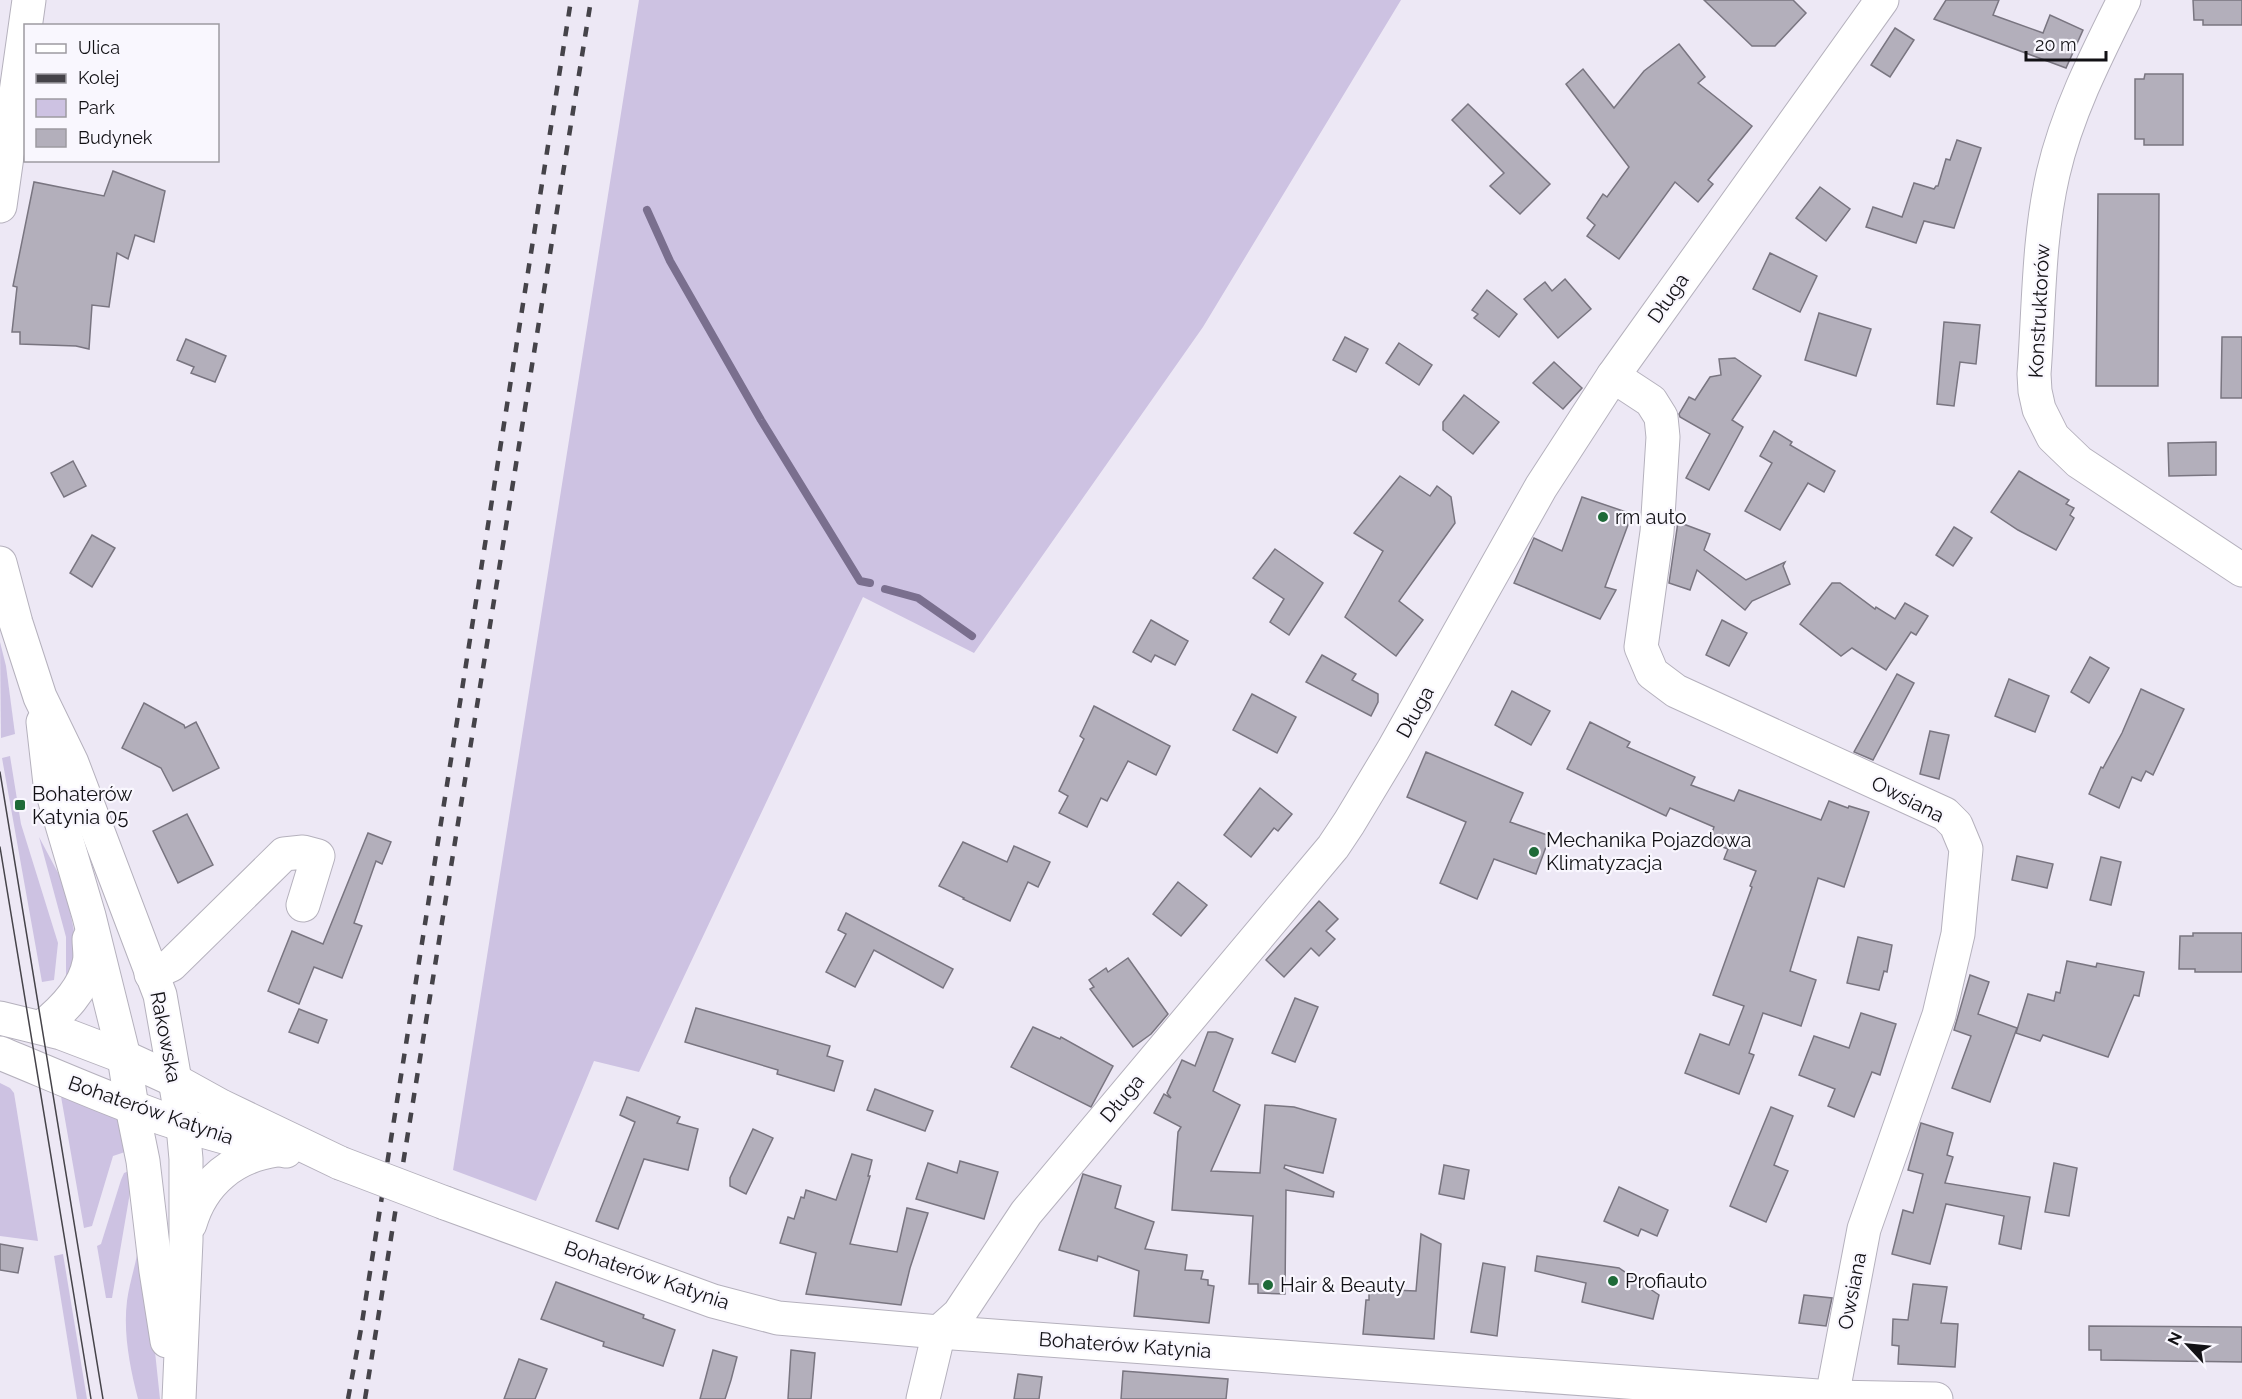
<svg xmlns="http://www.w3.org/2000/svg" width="2242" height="1399" viewBox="0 0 2242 1399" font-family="Raleway,sans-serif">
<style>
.green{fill:#cdc2e2}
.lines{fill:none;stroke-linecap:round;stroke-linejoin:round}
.stream{stroke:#7a6f8e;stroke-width:8}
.building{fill:#b3afbb;stroke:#797580;stroke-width:1.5}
.minor-casing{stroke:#b5b1bd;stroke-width:35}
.minor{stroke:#fff;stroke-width:33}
.tram{stroke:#454349;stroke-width:1.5}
.rail{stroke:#454349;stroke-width:4.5;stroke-dasharray:10 10;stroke-linecap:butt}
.minor-bridge-casing{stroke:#b5b1bd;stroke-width:35;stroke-linecap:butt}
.minor-bridge{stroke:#fff;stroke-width:33}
.poi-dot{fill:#1e6a38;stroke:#f9f7fe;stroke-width:2}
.labels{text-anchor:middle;stroke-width:4.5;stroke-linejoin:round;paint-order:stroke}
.street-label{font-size:20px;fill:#121115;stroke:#f9f7fe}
.poi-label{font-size:20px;fill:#121115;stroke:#f9f7fe;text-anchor:start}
</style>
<rect width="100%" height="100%" fill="#ede8f5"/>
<g class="green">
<polygon points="639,0 1401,0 1203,327 974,653 863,597 639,1072 594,1061 536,1201 453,1170"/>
<polygon points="0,642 6,666 15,734 1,738"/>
<polygon points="10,756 21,824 58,943 54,980 42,982 2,758"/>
<polygon points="39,837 65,886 75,936 77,950 66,982 66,937"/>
<polygon points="0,1083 10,1088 14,1093 38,1241 0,1236"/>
<polygon points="59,1085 109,1112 121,1122 125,1152 113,1156 92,1226 84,1228"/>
<polygon points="134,1169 112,1298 106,1298 97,1246 101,1244 121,1180 124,1173"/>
<polygon points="63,1254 87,1399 77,1399 54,1256"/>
<path d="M140 1254 145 1257 160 1399H138C130 1368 123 1333 127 1301 129 1286 134 1270 137 1255Z"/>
</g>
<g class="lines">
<g class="stream">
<polyline points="647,210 670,261 761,420 860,581 870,583"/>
<polyline points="885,589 918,598 972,636"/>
</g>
</g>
<g class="building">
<polygon points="1704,0 1793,0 1806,13 1775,46 1752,46"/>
<polygon points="1946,0 1999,0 1993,15 2043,33 2050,15 2083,30 2066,68 1934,19"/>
<polygon points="2193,0 2242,0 2242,25 2203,25 2203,20 2194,20"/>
<polygon points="1895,28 1914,40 1890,77 1871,65"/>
<polygon points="1679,44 1705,77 1698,83 1752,126 1708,180 1713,184 1698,202 1675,182 1619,259 1587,236 1595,225 1587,218 1603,194 1607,197 1629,167 1566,84 1583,69 1614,108 1644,71"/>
<polygon points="2145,74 2183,74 2183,145 2144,145 2144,139 2135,139 2135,79 2144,79"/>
<polygon points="1468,104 1550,184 1520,214 1490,186 1504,173 1452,120"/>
<polygon points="1957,140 1981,148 1954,228 1924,221 1916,243 1866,227 1873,207 1902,217 1914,183 1934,189 1936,186 1938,186 1946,159 1950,160"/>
<polygon points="113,171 165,191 154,242 135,235 128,259 117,253 109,307 92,305 89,349 76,346 20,344 20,332 12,332 17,287 13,286 34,182 104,196"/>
<polygon points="1820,187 1850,209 1826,241 1796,218"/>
<polygon points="2098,194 2159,194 2158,386 2096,386"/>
<polygon points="1770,253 1817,276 1800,312 1753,289"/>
<polygon points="1565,279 1591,309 1558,338 1524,299 1545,282 1552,291"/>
<polygon points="1487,290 1517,314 1499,337 1474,318 1478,314 1472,310"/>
<polygon points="1819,313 1871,329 1856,376 1805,360"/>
<polygon points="1944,322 1980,325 1976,364 1960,362 1954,406 1937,404"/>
<polygon points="1345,337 1368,349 1356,372 1333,360"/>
<polygon points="2222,337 2242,337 2242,398 2221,398"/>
<polygon points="186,339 226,356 215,382 191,373 194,367 177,360"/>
<polygon points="1399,343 1432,365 1419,385 1386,363"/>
<polygon points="1735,358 1761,376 1732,420 1743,427 1709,490 1686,478 1710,434 1680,417 1679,414 1689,397 1695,400 1710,377 1721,375 1719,359"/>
<polygon points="1554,362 1582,388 1563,409 1533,383"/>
<polygon points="1464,395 1499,422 1473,454 1443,430 1443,422"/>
<polygon points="1774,431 1792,442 1790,445 1835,471 1824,492 1808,483 1780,530 1745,511 1772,463 1760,456"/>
<polygon points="2216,442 2216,475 2169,476 2168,443"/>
<polygon points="73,461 86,486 64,497 51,473"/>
<polygon points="2019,471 2069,500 2066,504 2074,508 2070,515 2074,518 2056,550 2018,530 1991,512"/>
<polygon points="1400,476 1430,496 1437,486 1451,497 1455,523 1399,601 1423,620 1396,656 1345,617 1383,551 1354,533"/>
<polygon points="1582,497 1632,514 1605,587 1616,590 1600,619 1514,583 1534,538 1562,551"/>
<polygon points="1678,522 1710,534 1704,550 1746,580 1785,562 1783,566 1790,584 1752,601 1745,610 1697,570 1690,590 1669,583"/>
<polygon points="1954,527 1972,538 1953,566 1936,555"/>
<polygon points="92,535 115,548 92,587 70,573"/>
<polygon points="1275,549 1323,583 1289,635 1270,622 1284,599 1253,578"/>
<polygon points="1832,583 1840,583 1875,609 1876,607 1895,619 1905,603 1928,616 1916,635 1911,632 1886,670 1852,648 1841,656 1800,624"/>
<polygon points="1151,620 1188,641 1175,665 1155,655 1151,662 1133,652"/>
<polygon points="1722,620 1747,633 1729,666 1706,655"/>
<polygon points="1322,655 1356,674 1352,680 1378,694 1378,702 1371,716 1306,682"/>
<polygon points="2090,657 2109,668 2089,703 2071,692"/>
<polygon points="1897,674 1914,683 1873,760 1854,752"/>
<polygon points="2009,679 2049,696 2035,732 1995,716"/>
<polygon points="2141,689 2184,709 2153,775 2146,771 2141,781 2132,777 2119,808 2089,794 2101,767 2103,768 2122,733"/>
<polygon points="1512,691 1550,711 1531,745 1495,725"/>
<polygon points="1252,694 1296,717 1277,753 1233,730"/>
<polygon points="144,703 184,725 185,728 196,722 219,768 173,791 161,768 122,748"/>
<polygon points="1094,706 1170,746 1156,775 1128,761 1107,801 1101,798 1087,827 1059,813 1068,796 1059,791 1084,739 1080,736"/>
<polygon points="1590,722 1630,742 1627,747 1695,777 1691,785 1734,801 1739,790 1821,820 1829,801 1848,808 1849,806 1869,812 1844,887 1818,878 1790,971 1816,980 1801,1026 1763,1013 1749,1053 1754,1055 1739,1094 1685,1073 1700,1034 1729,1045 1744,1006 1713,995 1752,887 1750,886 1756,871 1724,859 1728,849 1709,842 1714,827 1670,808 1666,816 1567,769"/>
<polygon points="1930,731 1949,735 1939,779 1920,774"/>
<polygon points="1426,752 1523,793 1510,822 1550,836 1536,874 1494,859 1477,899 1440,883 1466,822 1407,797"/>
<polygon points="1260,788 1292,814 1278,831 1274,828 1251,857 1224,835"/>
<polygon points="187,814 213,865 178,883 153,831"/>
<polygon points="368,833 391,842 382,864 376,861 354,923 362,926 342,978 314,967 299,1004 268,991 292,931 323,944"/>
<polygon points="963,842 1007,862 1014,846 1050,862 1038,887 1028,882 1010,921 963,899 964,898 939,886"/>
<polygon points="2017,856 2053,864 2047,888 2012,880"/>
<polygon points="2101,857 2121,862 2111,905 2090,900"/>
<polygon points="1178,882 1207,905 1181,936 1153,914"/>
<polygon points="1319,901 1338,919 1326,931 1335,939 1319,956 1311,948 1284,977 1266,960"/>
<polygon points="846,913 953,969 943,988 874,950 855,987 826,972 846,934 838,930"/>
<polygon points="2193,933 2242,933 2242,972 2195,972 2195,969 2179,969 2180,936 2193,936"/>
<polygon points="1858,937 1892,945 1887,972 1884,971 1879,990 1847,983"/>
<polygon points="1128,958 1168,1014 1151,1034 1133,1047 1090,989 1094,987 1089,980 1106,968 1108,972"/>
<polygon points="2067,961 2096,967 2097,963 2144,972 2139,996 2134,995 2108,1057 2043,1035 2040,1041 2016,1033 2028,994 2054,1001 2056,992 2060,993"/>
<polygon points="1970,975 1989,982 1978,1014 2017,1028 1990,1102 1952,1088 1971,1036 1954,1030"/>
<polygon points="1295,998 1318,1007 1295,1062 1272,1053"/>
<polygon points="696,1008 830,1046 827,1056 843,1061 834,1091 777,1074 778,1070 685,1042"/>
<polygon points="299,1009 327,1020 318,1043 289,1032"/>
<polygon points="1861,1013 1896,1024 1880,1075 1872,1072 1854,1117 1828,1106 1835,1089 1799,1075 1814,1036 1849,1048"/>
<polygon points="1033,1027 1060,1039 1061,1037 1113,1066 1091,1107 1011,1067"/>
<polygon points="1208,1032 1216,1032 1233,1039 1213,1091 1240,1105 1211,1171 1260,1173 1265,1105 1294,1107 1336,1119 1323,1173 1285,1165 1284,1168 1334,1192 1333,1197 1286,1190 1285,1294 1258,1293 1258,1284 1249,1284 1253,1216 1172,1210 1178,1132 1181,1127 1154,1113 1164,1094 1171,1098 1167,1093 1182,1060 1195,1066"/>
<polygon points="875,1089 933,1111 925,1131 867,1110"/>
<polygon points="627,1097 680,1117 677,1123 698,1129 688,1170 644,1159 618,1229 596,1221 635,1122 620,1115"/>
<polygon points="1771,1107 1793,1116 1774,1165 1788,1171 1766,1222 1730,1206"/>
<polygon points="1921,1123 1953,1133 1947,1155 1953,1157 1945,1183 2030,1197 2021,1249 1999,1244 2004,1216 1946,1204 1930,1264 1892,1254 1903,1210 1913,1213 1923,1174 1908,1170"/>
<polygon points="753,1129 773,1138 746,1194 730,1186 730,1178"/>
<polygon points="852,1154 872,1160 868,1176 870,1176 850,1244 897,1252 907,1208 928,1213 910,1268 901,1305 806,1294 816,1253 780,1243 788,1217 794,1219 801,1197 804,1198 806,1190 836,1200"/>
<polygon points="960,1161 998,1172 984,1219 916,1199 928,1163 957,1173"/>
<polygon points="2054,1163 2077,1168 2069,1216 2045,1212"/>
<polygon points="1444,1165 1469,1170 1464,1199 1439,1194"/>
<polygon points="1083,1174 1121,1186 1115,1208 1154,1222 1145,1249 1187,1255 1185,1270 1203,1271 1201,1279 1208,1280 1208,1285 1214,1286 1209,1323 1134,1316 1139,1271 1098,1256 1097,1261 1059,1250"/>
<polygon points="1619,1187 1668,1210 1657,1236 1641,1229 1638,1236 1604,1221"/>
<polygon points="1421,1234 1441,1244 1434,1339 1363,1334 1366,1300 1369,1300 1369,1289 1416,1291"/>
<polygon points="0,1244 23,1248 18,1273 0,1270"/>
<polygon points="1537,1256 1619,1268 1659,1295 1653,1319 1582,1302 1586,1283 1535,1271"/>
<polygon points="1483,1263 1505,1267 1497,1336 1471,1332"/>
<polygon points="556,1282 644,1315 643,1318 675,1330 663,1366 603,1346 604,1342 541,1319"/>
<polygon points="1913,1284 1947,1287 1941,1323 1958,1324 1955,1367 1898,1364 1899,1346 1892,1345 1893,1319 1908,1320"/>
<polygon points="1804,1295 1832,1298 1826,1326 1799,1323"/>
<polygon points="2089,1326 2242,1327 2242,1362 2101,1360 2101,1350 2089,1350"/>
<polygon points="713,1350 737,1357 731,1380 725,1399 700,1399"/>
<polygon points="791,1350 815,1353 811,1399 788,1399"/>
<polygon points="519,1359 547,1369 535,1399 504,1399"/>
<polygon points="1123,1371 1228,1379 1226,1399 1121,1399"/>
<polygon points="1018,1374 1042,1377 1039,1399 1014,1399"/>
</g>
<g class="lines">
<defs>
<g id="minor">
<path d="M2124 0C2096 56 2067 113 2053 174 2038 239 2039 308 2034 374L2035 391 2039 409 2053 437 2079 462 2242 570"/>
<polyline points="0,206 29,0"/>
<polyline points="1613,376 1651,401 1661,417 1663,437 1657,532 1641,647 1652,673 1676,691 1945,814 1956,825 1966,849 1958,934 1939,1015 1864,1229 1832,1397"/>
<polyline points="0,563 16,623 40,697 72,763 160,995 183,1126 186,1159 186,1240 179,1399"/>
<polyline points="43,722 50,784 89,916 124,1057 132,1107 143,1161 156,1271 167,1341"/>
<polyline points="151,974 171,965 284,854 303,852 318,856 303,905"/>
<polyline points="0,1018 61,1033 124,1057 174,1080 221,1106 340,1163"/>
<path d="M42 1027C62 1011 84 990 89 963 91 956 89 947 89 939"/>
<path d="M0 1053C44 1071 87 1090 132 1107 182 1127 233 1141 286 1151"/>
<polyline points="445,1203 713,1301 778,1318 939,1332 1832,1397 1936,1399"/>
<path d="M190 1224C202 1182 234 1156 277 1150"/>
<polyline points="923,1399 939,1332 959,1314 1026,1213 1333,847 1349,823 1393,750 1541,487 1613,376 1882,0"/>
</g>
</defs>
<use href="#minor" class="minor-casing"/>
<use href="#minor" class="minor"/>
<g class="tram">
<polyline points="0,772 103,1399"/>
<polyline points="0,847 91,1399"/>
</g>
<g class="rail">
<polyline points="348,1399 361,1329 571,0"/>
<polyline points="365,1399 591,0"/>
</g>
<defs>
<polyline id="minor-bridge" points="340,1163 445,1203"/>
</defs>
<use href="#minor-bridge" class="minor-bridge-casing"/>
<use href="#minor-bridge" class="minor-bridge"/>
</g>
<g class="poi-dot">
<circle cx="1603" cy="517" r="6"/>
<rect x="14" y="799" width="12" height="12" rx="3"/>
<circle cx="1534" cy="852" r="6"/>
<circle cx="1613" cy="1281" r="6"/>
<circle cx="1268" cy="1285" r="6"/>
</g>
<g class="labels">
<g class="street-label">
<text transform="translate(1668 298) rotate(-55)" y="7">Długa</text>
<text transform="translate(2039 311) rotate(-87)" y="7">Konstruktorów</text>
<text transform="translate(1415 712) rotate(-61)" y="7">Długa</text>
<text transform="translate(1908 799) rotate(27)" y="7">Owsiana</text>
<text transform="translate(166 1037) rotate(79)" y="7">Rakowska</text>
<text transform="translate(1122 1098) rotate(-50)" y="7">Długa</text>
<text transform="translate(151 1110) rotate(19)" y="7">Bohaterów Katynia</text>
<text transform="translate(647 1275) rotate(19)" y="7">Bohaterów Katynia</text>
<text transform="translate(1852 1291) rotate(-79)" y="7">Owsiana</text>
<text transform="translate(1125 1345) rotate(4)" y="7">Bohaterów Katynia</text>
</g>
<g class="poi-label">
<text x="1615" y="524">rm auto</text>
<text x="32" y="801">Bohaterów<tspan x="32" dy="23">Katynia 05</tspan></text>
<text x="1546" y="847">Mechanika Pojazdowa<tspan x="1546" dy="23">Klimatyzacja</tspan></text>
<text x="1625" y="1288">Profiauto</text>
<text x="1280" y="1292">Hair &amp; Beauty</text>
</g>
</g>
<rect x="24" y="24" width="195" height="138" fill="#f9f7fe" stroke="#9d9ba1" stroke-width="1.5"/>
<rect x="36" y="44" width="30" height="9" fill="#ffffff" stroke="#9d9ba1" stroke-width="1.5"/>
<text x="78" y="54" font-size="18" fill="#121115">Ulica</text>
<rect x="36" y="74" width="30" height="9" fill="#454349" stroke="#9d9ba1" stroke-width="1.5"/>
<text x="78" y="84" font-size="18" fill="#121115">Kolej</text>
<rect x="36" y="99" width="30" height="18" fill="#cdc2e2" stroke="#9d9ba1" stroke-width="1.5"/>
<text x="78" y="114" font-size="18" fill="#121115">Park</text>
<rect x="36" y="129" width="30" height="18" fill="#b3afbb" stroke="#9d9ba1" stroke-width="1.5"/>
<text x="78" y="144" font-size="18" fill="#121115">Budynek</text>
<g transform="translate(2188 1345) rotate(296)" stroke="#f9f7fe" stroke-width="4.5" paint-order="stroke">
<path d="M0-4.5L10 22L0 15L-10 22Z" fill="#121115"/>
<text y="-9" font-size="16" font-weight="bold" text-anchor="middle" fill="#121115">N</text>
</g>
<path d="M2026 51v9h80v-9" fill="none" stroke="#121115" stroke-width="3"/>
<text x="2035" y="51" font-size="18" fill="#121115" stroke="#f9f7fe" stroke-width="4.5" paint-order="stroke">20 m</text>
</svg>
